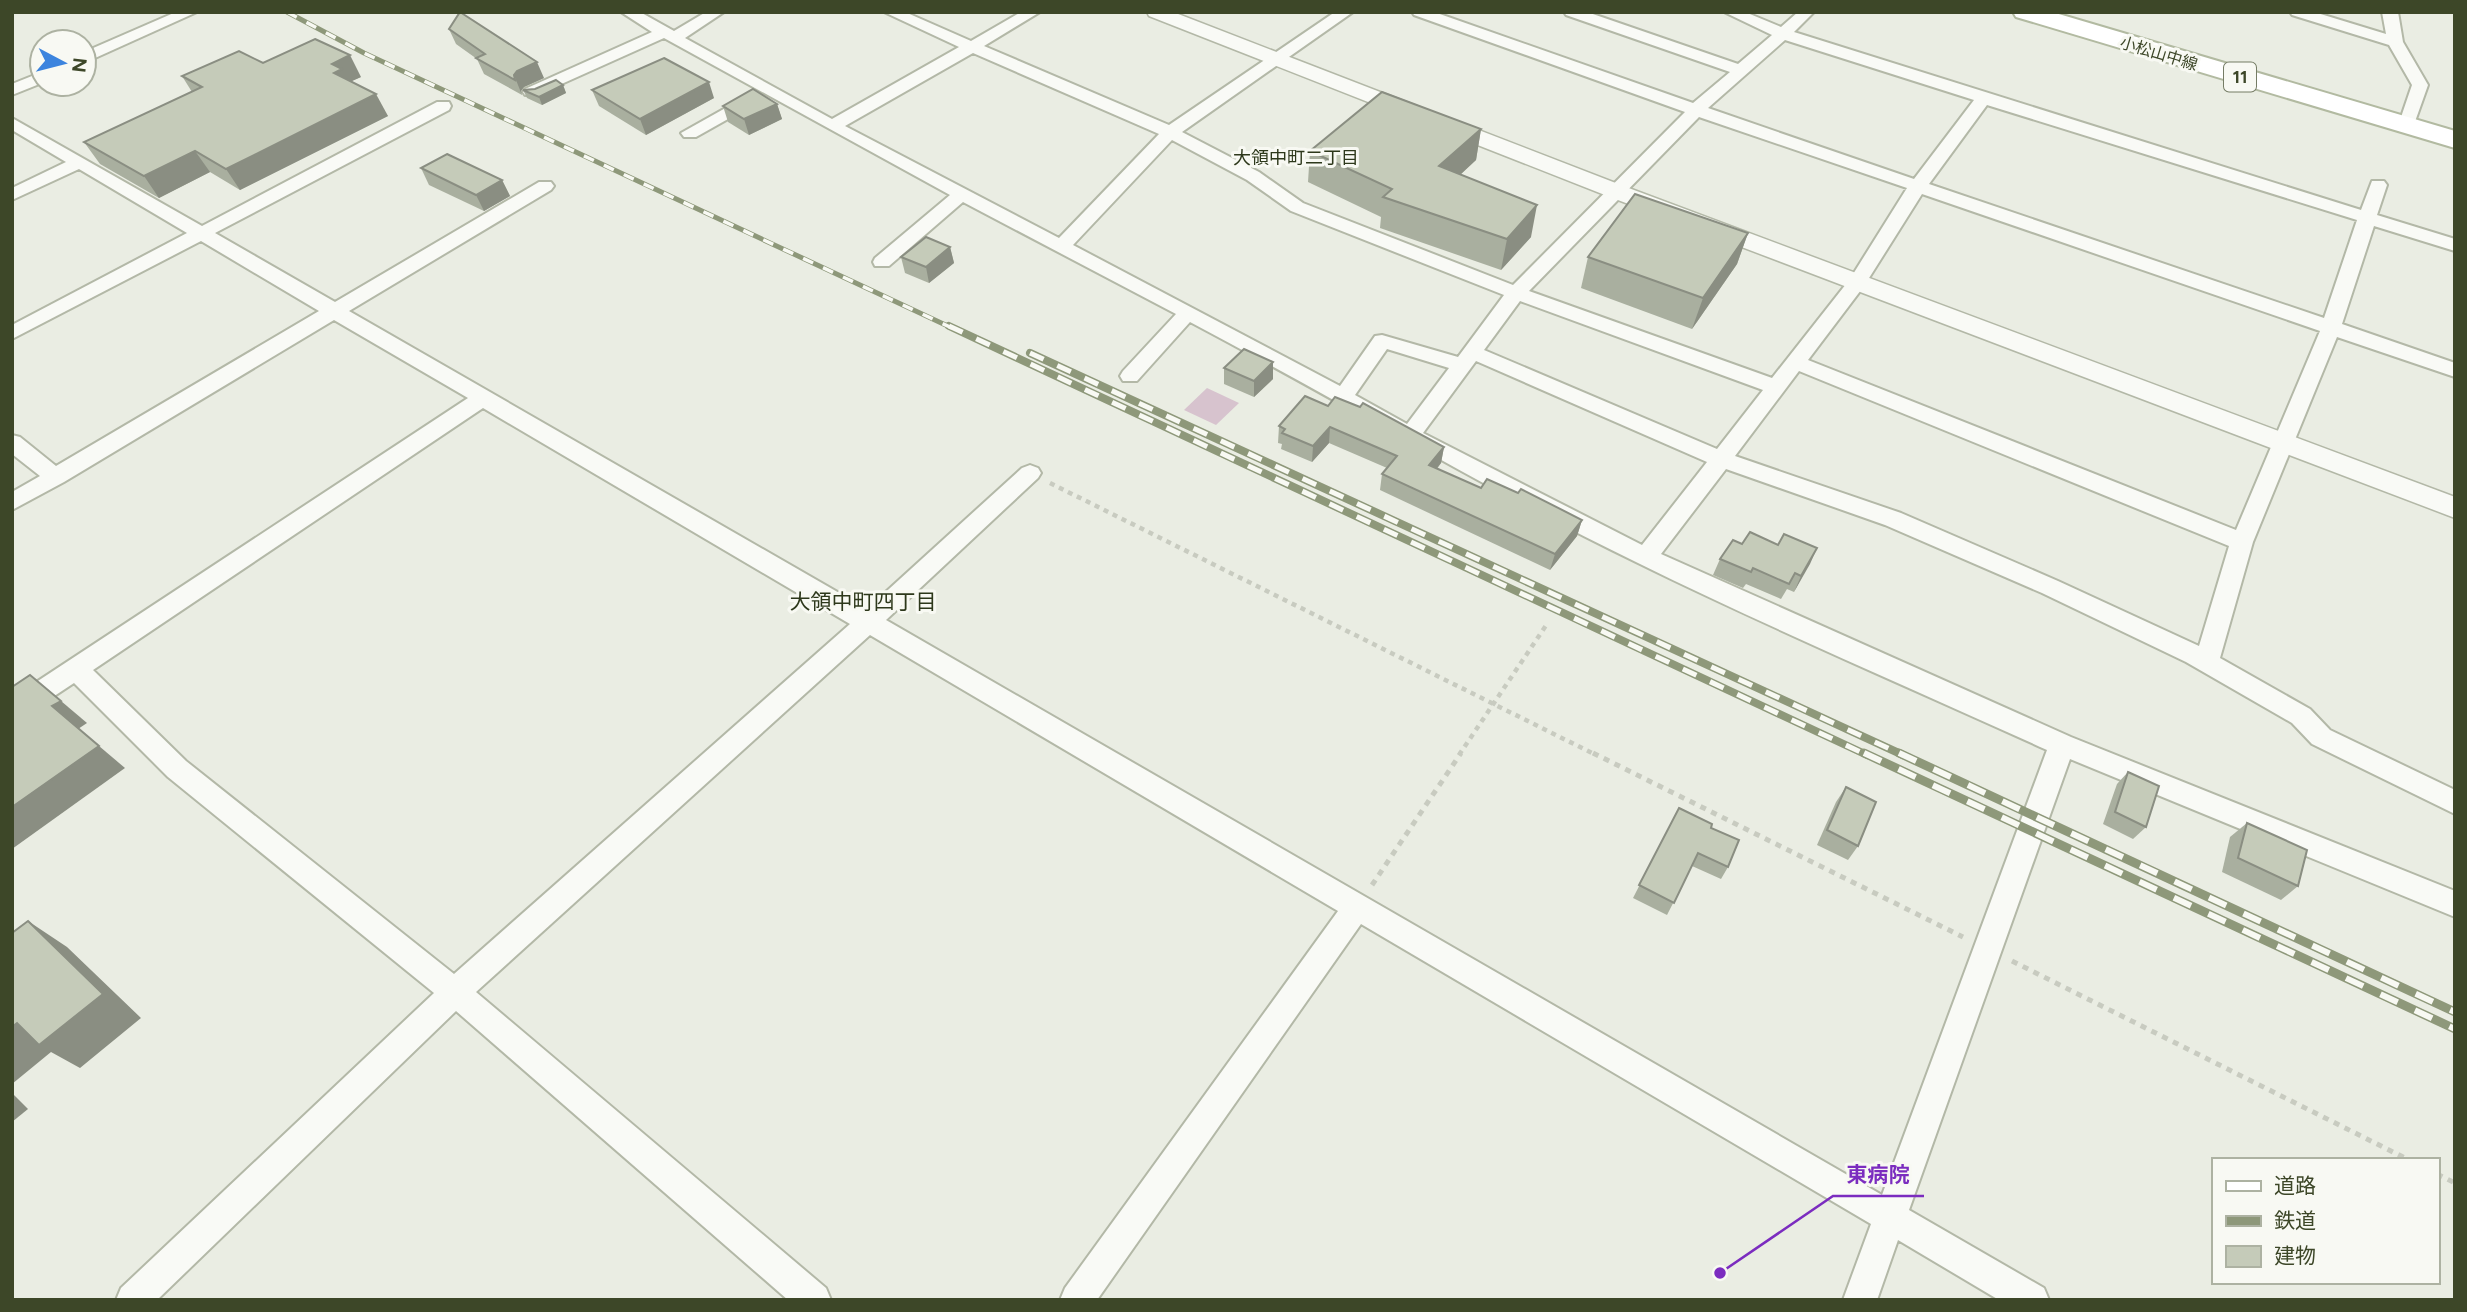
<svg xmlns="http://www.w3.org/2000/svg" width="2467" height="1312" viewBox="0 0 2467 1312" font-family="Figtree,'Noto Sans JP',sans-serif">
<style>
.green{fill:#d7c3ce}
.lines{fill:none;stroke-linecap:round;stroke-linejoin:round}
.minor-casing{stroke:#b3b8a7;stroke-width:4}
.tertiary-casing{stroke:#b3b8a7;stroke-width:3}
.primary-casing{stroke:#b2baa1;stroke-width:4}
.path-far1{stroke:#c8cbc0;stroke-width:4.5;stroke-dasharray:5 5;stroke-linecap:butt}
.path{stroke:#c8cbc0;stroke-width:5;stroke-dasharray:6 6;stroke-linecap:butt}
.minor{fill:#f9faf6;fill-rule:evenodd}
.tertiary{fill:#f9faf6;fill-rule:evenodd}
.primary{fill:#fff;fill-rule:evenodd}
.rail-far2-casing{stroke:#8e987a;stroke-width:5}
.rail-far1-casing{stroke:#8e987a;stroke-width:8}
.rail-casing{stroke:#8e987a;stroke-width:9}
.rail-far2{stroke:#f8f9f3;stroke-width:3.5;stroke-dasharray:11;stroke-linecap:butt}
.rail-far1{stroke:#f8f9f3;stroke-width:5;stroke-dasharray:15;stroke-linecap:butt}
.rail{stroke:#f8f9f3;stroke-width:6;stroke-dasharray:19;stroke-linecap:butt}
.wall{fill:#a9af9f}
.shaded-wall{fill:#8a8e82}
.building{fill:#c5cbb9;stroke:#8a8e82;stroke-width:2}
.labels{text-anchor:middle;stroke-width:6;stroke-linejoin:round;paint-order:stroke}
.far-street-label{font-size:16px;fill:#3d4728;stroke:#f8f9f3}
.shield{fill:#f8f9f3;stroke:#757c65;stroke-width:2}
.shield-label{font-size:18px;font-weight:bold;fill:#3d4728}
.far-neighbourhood-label{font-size:18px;fill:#2d381b;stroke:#f8f9f3}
.neighbourhood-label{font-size:21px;fill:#2d381b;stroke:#f8f9f3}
.leader{fill:none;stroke:#7b2cbf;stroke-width:2.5}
.callout-dot{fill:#7b2cbf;stroke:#f8f9f3;stroke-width:2.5}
.callout-label{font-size:21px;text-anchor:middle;font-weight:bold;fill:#7b2cbf;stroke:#f8f9f3;stroke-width:6;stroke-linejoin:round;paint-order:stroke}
</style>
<rect width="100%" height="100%" fill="#eaede3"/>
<polygon class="green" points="1207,388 1239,403 1216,425 1184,410"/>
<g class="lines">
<defs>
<g id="minor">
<polygon points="176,12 197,12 84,63 84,52"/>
<path d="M621 12H640L674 31 706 12H724L685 38 832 119 959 47 884 12H905L971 41 1021 12H1040L984 46 1169 125 1335 12H1353L1182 132 1259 172 1303 203 1513 285 1685 112 1414 15 1412 12H1434L1693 103 1730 72 1566 15 1564 12H1587L1738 64 1772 35 1724 12H1745L1781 27 1798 12H1814L1794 32 2361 210 2372 181H2384L2387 185 2377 215 2455 239V251L2374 226 2342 324 2455 363V377L2337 337 2253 542 2220 658 2310 709 2330 730 2455 790V814L2312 744 2292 723 2186 662 2042 593 1885 525 1726 469 1661 554 2071 737 2455 891V917L2070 759 1909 1210 2044 1288 2049 1300H1999L1898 1240 1877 1300H1843L1871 1224 1361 924 1097 1300H1060L1065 1288 1338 911 870 635 476 992 826 1288 831 1300H788L456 1011 157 1300H116L121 1288 434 993 168 777 74 683 21 718 12 721V698L468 398 334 320 64 482 12 510V492L40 476 12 454V435L20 437 56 466 319 311 201 241 12 339V325L187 233 79 169 12 200V188L66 162 12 130V118L202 226 437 102H449L451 106 449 110 215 233 335 302 539 182H551L554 186 551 190 349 311 867 609 1022 468 1030 465 1038 468 1041 473 1038 478 886 620 1882 1195 2047 750C1911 688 1772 629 1638 563 1485 489 1340 401 1190 322L1137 381H1123L1120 376 1123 371 1176 314 963 202 889 266H875L873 262 875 258 950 195 664 38 537 95H525L523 92 525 89 652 32ZM1785 40 1974 100 1914 179 1708 108ZM973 53 1159 134 1059 238 845 126ZM1987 105 2357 220 2324 318 1929 184ZM1699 117 1907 188 1850 279 1772 378 1529 291ZM1172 140 1247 180 1291 211 1504 295 1458 357 1382 335 1375 336 1340 386 1073 245ZM1922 194 2320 331 2236 530 1808 360 1864 286ZM1520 301 1763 390 1717 449 1484 350ZM1387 349 1449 368 1407 424 1355 395ZM1476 361 1707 462 1642 545 1423 433ZM1799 371 2229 546 2199 646 2058 581 1901 513 1735 456ZM483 408 850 624 454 974 186 761 93 670Z"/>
<polygon points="2290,12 2314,12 2386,34 2382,12 2398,12 2403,42 2428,85 2412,130 2400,130 2398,126 2412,85 2389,45 2292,15"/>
<polygon points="42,72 42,83 12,95 12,84"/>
<polygon points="754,92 762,97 760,101 696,137 684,137 681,133"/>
</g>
<polygon id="tertiary" points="1147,12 1173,12 1626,187 2455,497 2455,518 1610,197 1149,16"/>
<polygon id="primary" points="2013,12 2052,12 2455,131 2455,148 2016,17"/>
</defs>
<use href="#minor" class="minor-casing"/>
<use href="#tertiary" class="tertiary-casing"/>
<use href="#primary" class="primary-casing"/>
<g class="path-far1">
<polyline points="1050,483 1596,755"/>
<polyline points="1459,755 1547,624"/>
</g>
<g class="path">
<polyline points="1593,753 1963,937"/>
<polyline points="1372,885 1461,753"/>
<polyline points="2012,961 2409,1160"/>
<polyline points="2437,1174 2455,1183"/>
</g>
<use href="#minor" class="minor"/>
<use href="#tertiary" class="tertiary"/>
<use href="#primary" class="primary"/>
<defs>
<polyline id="rail-far2" points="287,12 364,53 952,328"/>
<g id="rail-far1">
<polyline points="949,326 1867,755"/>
<polyline points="1030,353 1903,755"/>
</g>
<g id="rail">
<polyline points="1864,753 2455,1029"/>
<polyline points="1899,753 2455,1012"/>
</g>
</defs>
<use href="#rail-far2" class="rail-far2-casing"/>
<use href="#rail-far1" class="rail-far1-casing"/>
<use href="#rail" class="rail-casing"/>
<use href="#rail-far2" class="rail-far2"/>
<use href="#rail-far1" class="rail-far1"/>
<use href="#rail" class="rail"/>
</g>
<g class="wall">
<polygon points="449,29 544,78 524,87 521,91 522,95 484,74 477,59 456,44"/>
<polygon points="263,63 361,77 351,81 388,116 240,190 210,172 159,198 100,164 84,142 192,92 182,76"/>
<polygon points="563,85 566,93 542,105 527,98 523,90 535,89"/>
<polygon points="592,90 714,98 646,135 599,106"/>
<polygon points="777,104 782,119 749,135 728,122 723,106"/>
<polygon points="1481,129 1476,160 1460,175 1531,237 1501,270 1380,228 1381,217 1308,182 1310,151"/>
<polygon points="421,168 502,180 510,196 484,211 429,185"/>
<polygon points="1748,233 1737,264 1692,329 1581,288 1588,257"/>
<polygon points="950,247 954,263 929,283 905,273 901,257"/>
<polygon points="1273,362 1273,379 1254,397 1224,384 1224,368"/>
<polygon points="1328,406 1444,447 1441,463 1437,469 1481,488 1582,520 1577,536 1550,570 1380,490 1382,474 1387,468 1329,443 1312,462 1281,449 1282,444 1278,443 1279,426"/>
<polygon points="1742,544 1778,545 1817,548 1794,592 1787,589 1781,599 1746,584 1743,588 1713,575 1720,559"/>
<polygon points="2128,772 2146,827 2133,839 2103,824 2117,784"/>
<polygon points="1846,787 1858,846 1848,860 1817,845 1836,802"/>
<polygon points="1679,808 1711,828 1728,867 1721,879 1692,866 1667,915 1633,898"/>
<polygon points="2247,823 2298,886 2281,900 2222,872 2230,837"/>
</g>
<g class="shaded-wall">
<polygon points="350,55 361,77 350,82 334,73 332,64"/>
<polygon points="537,62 544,78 524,87 521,91 522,95 514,75 517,71"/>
<polygon points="709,82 714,98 646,135 640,119"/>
<polygon points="563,85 566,93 542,105 539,97"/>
<polygon points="376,94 388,116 240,190 226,169"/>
<polygon points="777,104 782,119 749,135 744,119"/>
<polygon points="1481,129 1476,160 1435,198 1439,166"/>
<polygon points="195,151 210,172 159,198 144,176"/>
<polygon points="502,180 510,196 484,211 476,195"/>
<polygon points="1537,205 1531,237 1501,270 1507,239"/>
<polygon points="1748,233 1737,264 1692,329 1703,298"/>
<polygon points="950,247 954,263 929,283 926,267"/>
<polygon points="1273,362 1273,379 1254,397 1254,381"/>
<polygon points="1330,427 1329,443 1312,462 1313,446"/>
<polygon points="1444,447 1441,463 1426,481 1429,465"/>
<polygon points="1582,520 1577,536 1550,570 1555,554"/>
<polygon points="1817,548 1810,564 1794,592 1801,576"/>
<polygon points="61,701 87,723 78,729 52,706"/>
<polygon points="99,746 125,768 12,849 12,807"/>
<polygon points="28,921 67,947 141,1018 80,1068 51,1052 12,1084 12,1027"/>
<polygon points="12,1093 28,1109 12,1122"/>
</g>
<g class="building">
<polygon points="460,12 537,62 517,71 514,75 515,80 476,58 485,54 449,29"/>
<polygon points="315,39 350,55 332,64 342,69 334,73 376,94 226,169 195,151 144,176 84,142 202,87 182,76 239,51 263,63"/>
<polygon points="664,58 709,82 640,119 592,90"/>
<polygon points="556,80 563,85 539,97 523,90 535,89"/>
<polygon points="753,89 777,104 744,119 723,106"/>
<polygon points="1382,92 1481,129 1439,166 1537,205 1507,239 1383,197 1392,189 1310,151"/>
<polygon points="447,154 502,180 476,195 421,168"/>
<polygon points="1635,194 1748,233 1703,298 1588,257"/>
<polygon points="926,237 950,247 926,267 901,257"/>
<polygon points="1244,349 1273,362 1254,381 1224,368"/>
<polygon points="1305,396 1328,406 1335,397 1360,407 1363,403 1444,447 1429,465 1481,488 1487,479 1518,493 1521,489 1582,520 1555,554 1382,474 1397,456 1330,427 1313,446 1282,433 1285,429 1279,426"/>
<polygon points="1750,532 1778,545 1784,534 1817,548 1801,576 1795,573 1789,584 1753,568 1751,572 1720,559 1733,540 1742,544"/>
<polygon points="30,675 61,701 52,706 99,746 12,807 12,687"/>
<polygon points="2128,772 2159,786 2146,827 2115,812"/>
<polygon points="1846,787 1876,802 1858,846 1827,830"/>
<polygon points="1679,808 1712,824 1711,828 1739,840 1728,867 1698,853 1674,903 1639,885"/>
<polygon points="2247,823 2307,850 2298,886 2238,858"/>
<polygon points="28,921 103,994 39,1045 17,1023 12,1027 12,933"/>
</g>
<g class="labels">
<g class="far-street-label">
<text transform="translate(2159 53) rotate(17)" y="6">小松山中線</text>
</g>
<rect class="shield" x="2224" y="62.5" width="32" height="29" rx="5"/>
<g class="shield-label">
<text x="2240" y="83">11</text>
</g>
<g class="far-neighbourhood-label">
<text x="1296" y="164">大領中町二丁目</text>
</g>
<g class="neighbourhood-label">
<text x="863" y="609">大領中町四丁目</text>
</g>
</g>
<path class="leader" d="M1720 1273L1833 1196H1924"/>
<circle class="callout-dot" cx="1720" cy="1273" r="7"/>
<g class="callout-label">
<text x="1878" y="1182">東病院</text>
</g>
<rect width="2467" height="1312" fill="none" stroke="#3d4728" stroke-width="28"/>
<rect x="2212" y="1158" width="228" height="126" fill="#f8f9f3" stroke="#adb2a2" stroke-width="2"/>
<rect x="2226" y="1181" width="35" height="10" fill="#ffffff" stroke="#adb2a2" stroke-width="2"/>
<text x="2274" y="1193" font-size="21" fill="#3d4728">道路</text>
<rect x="2226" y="1216" width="35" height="10" fill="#8e987a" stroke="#adb2a2" stroke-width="2"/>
<text x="2274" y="1228" font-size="21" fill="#3d4728">鉄道</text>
<rect x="2226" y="1246" width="35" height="21" fill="#c5cbb9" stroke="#adb2a2" stroke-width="2"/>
<text x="2274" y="1263" font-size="21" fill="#3d4728">建物</text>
<g transform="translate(63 63) rotate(97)"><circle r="33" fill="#f8f9f3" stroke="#adb2a2" stroke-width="2"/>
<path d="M0-5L12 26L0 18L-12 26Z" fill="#3c84de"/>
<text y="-10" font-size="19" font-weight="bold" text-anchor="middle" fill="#3d4728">N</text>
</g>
</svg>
